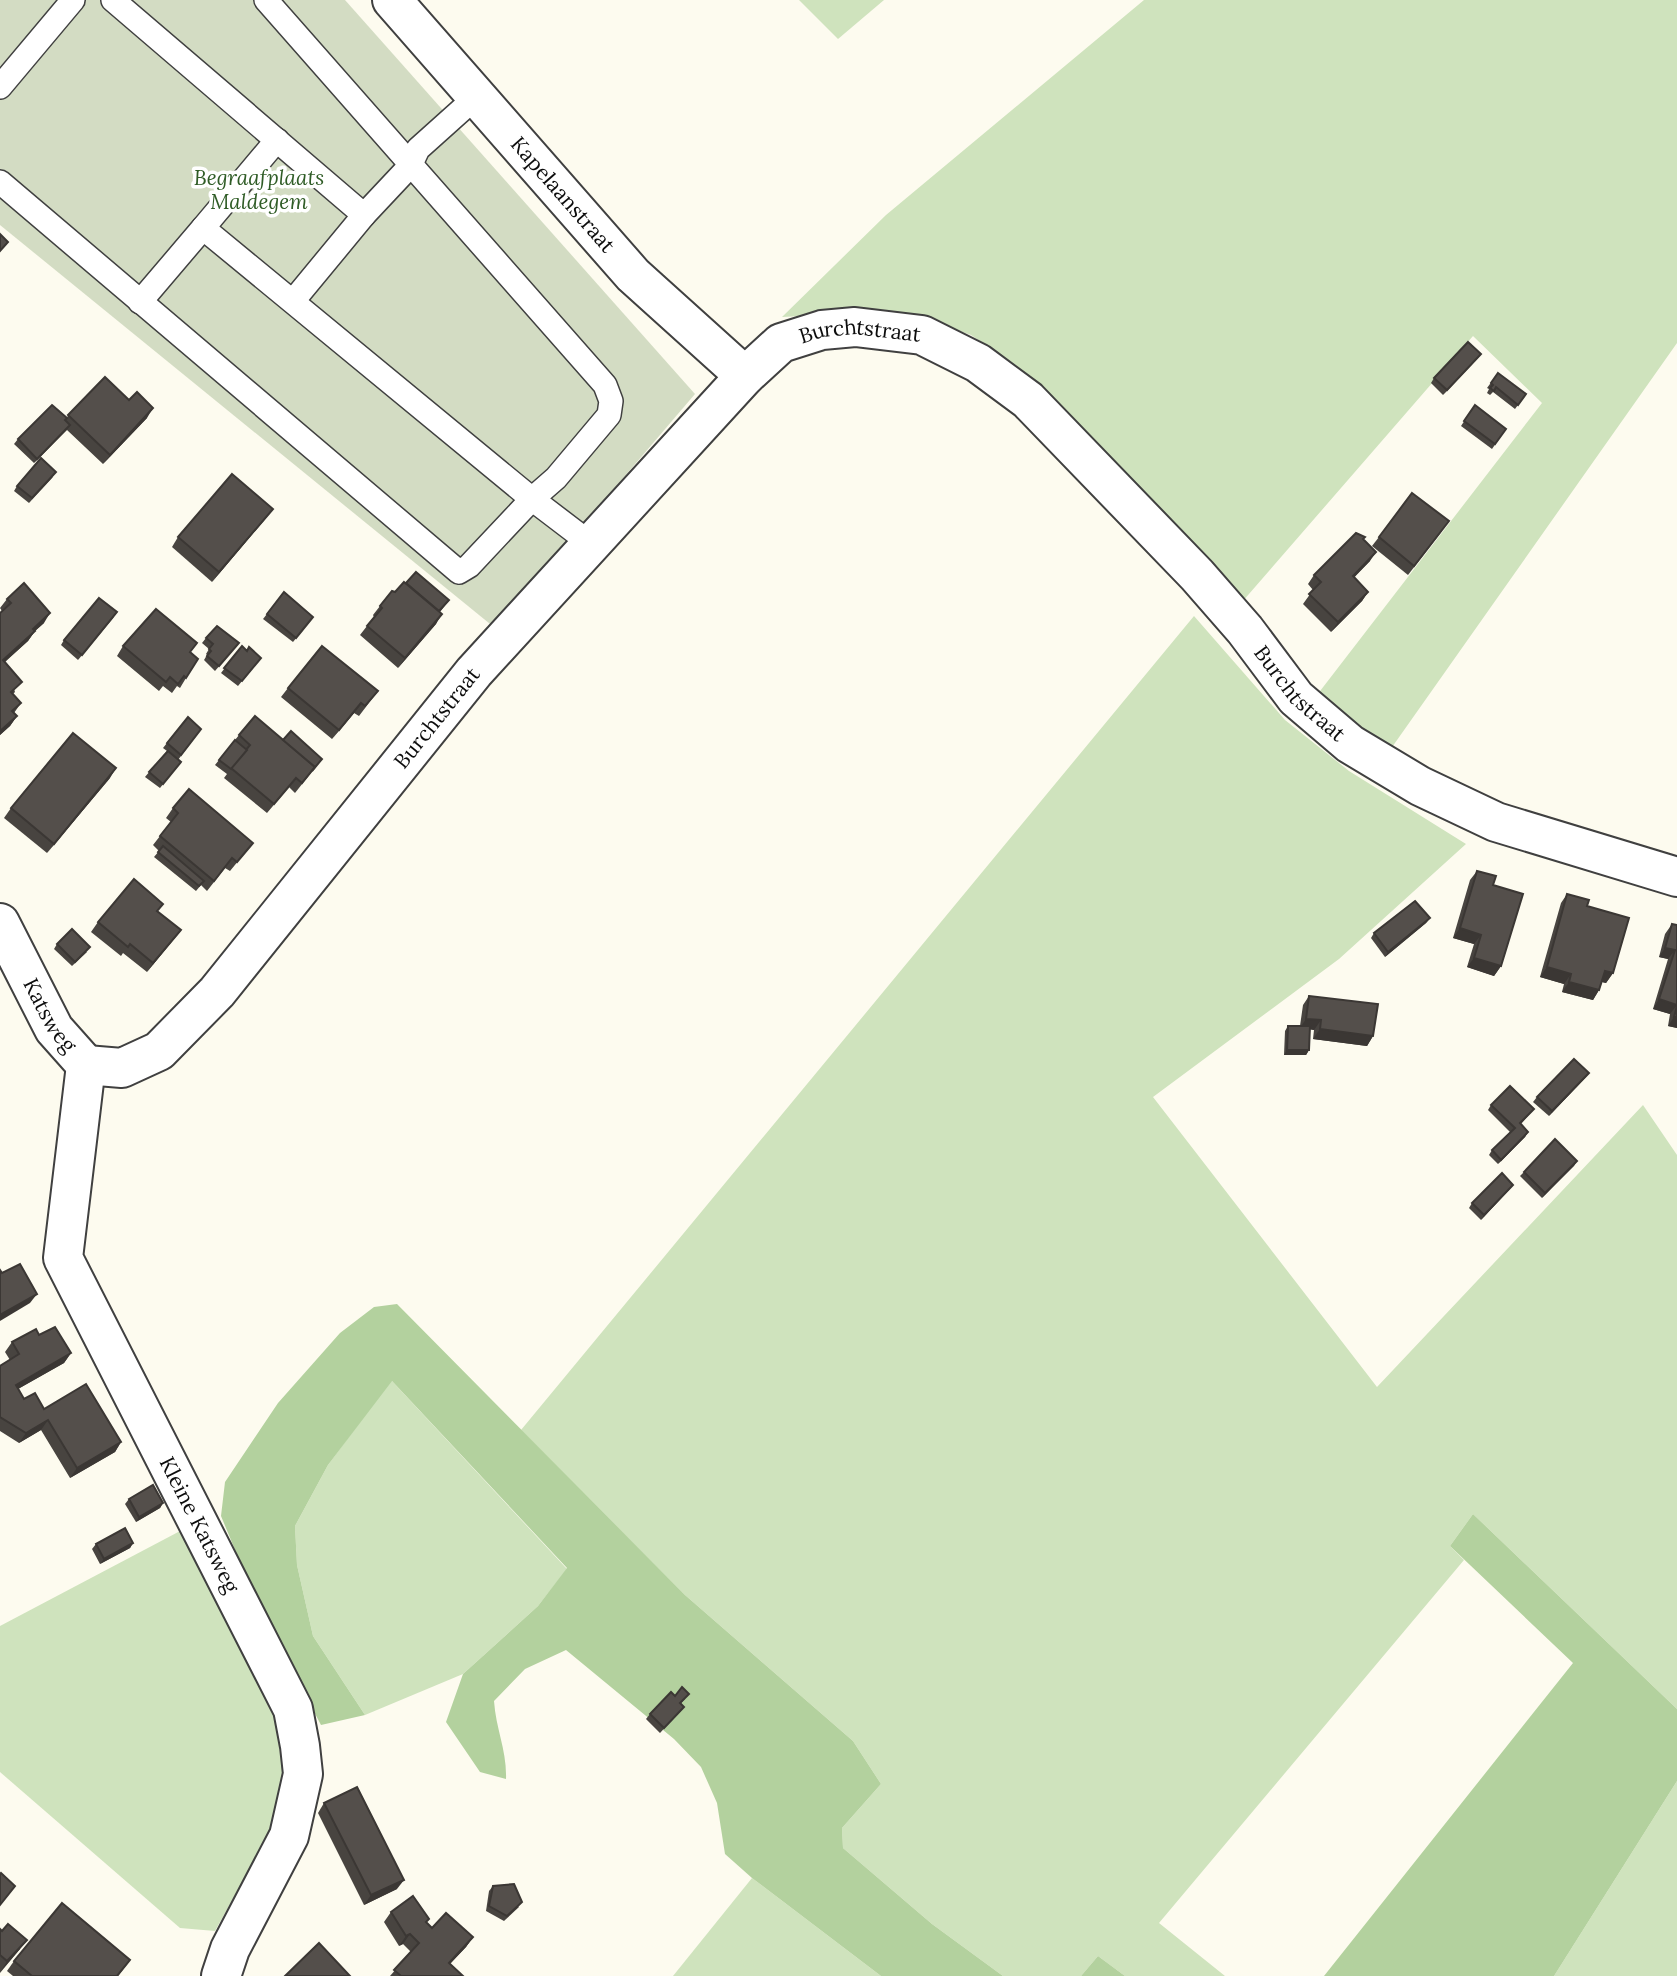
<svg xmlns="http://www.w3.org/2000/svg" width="1677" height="1976" viewBox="0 0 1677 1976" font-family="Lora,serif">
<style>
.green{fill:#cfe3bd}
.forest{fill:#b3d19e}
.cemetery{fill:#d3dcc3}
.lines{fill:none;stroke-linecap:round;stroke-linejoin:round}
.service-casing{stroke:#404040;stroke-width:26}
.minor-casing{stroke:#404040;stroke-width:42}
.service{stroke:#fff;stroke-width:23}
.minor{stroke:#fff;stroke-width:38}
.wall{fill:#484440}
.shaded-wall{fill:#3b3734}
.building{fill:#544f4b;stroke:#3b3734;stroke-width:2}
.labels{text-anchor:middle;stroke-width:7;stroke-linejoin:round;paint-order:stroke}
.park-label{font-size:21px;font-style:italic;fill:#2f5c26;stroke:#fff}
.street-label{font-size:21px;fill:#0d0d0d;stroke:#fff}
</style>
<rect width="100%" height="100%" fill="#fdfbef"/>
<g class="green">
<polygon points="799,0 884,0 838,39"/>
<polygon points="1144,0 1677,0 1677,343 1390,750 1317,695 1542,403 1473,336 1242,602 1050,402 1004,357 971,335 931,321 821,315 782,317 886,215"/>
<polygon points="1194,616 1285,720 1349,771 1466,844 1339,959 1153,1097 1377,1387 1643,1105 1677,1155 1677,1709 1473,1514 1450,1546 1464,1560 1159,1923 1225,1976 1125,1976 1098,1956 1081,1976 1003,1976 932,1924 843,1848 842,1828 881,1784 853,1741 685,1595 521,1430"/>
<polygon points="391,1380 567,1569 538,1606 463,1674 365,1715 313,1636 297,1565 295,1526 328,1465"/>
<polygon points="182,1530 273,1709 286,1753 280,1792 269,1834 215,1931 180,1928 0,1772 0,1626"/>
<polygon points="1677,1781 1677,1976 1554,1976"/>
<polygon points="752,1878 881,1976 673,1976"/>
</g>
<g class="forest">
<path d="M397 1304 685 1595 853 1741 881 1784 842 1828 843 1848 932 1924 1003 1976H881L752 1878 725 1854 717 1803 701 1767 674 1739 566 1650 525 1669 494 1701C496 1730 507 1750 506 1779L480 1772 446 1722 463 1674 538 1606 567 1568 392 1381 328 1465 295 1526 297 1565 313 1636 365 1715 321 1725 258 1605 221 1516 225 1482 278 1403 340 1333 374 1307Z"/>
<polygon points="1473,1514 1677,1709 1677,1781 1554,1976 1324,1976 1573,1663 1450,1546"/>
<polygon points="1098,1956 1125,1976 1081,1976"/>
</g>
<polygon class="cemetery" points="0,0 345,0 695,394 495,628 0,225"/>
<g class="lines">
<defs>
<g id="service">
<polyline points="113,0 364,215 410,166 418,149 476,97"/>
<polyline points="0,87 73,0"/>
<polyline points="277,140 203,228 532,499 591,544"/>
<polyline points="0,182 459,572 469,566 532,499 556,478 609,415 611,401 605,385 266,0"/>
<polyline points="293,301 364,215"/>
<polyline points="140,302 203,228"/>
</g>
<g id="minor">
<path id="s1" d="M392 0 633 275 745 376"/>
<path id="s2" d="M0 923 54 1029 86 1065"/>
<path id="s3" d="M86 1065 122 1068 159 1051 217 992 474 672 745 376 781 343 822 330 855 327 922 335 978 363 1028 400 1197 575 1245 630 1296 698 1350 744 1420 786 1496 822 1677 877"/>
<path id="s4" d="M86 1065 63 1258 293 1709 300 1746 303 1774 289 1836 230 1949 221 1976"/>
</g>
</defs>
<use href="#service" class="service-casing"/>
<use href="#minor" class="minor-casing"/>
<use href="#service" class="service"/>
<use href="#minor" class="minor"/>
</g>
<g class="wall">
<polygon points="1481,354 1443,395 1431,383 1434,378"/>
<polygon points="1498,373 1526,394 1515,409 1493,392 1490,395 1487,393 1489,389 1487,388"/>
<polygon points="1475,405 1506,429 1492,449 1461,426"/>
<polygon points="68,415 147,418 103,464 67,430 34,463 14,444 18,439 67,418"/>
<polygon points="53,477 29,503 14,491 17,486"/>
<polygon points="266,518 212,582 172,547 178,537"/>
<polygon points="1442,531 1408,575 1372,546 1379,537"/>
<polygon points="1363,540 1370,561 1354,577 1368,592 1362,601 1331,632 1303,604 1313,590 1308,584 1314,575"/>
<polygon points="406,583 449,600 440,612 436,624 398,668 360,635 374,617 373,615 380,606"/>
<polygon points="7,599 44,623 35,631 28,641 5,662 15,692 13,694 21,703 14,713 17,716 10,726 0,735 2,611 0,608"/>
<polygon points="267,614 313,617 293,642 263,619"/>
<polygon points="114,617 78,660 61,645 64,640"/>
<polygon points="206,638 239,643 215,671 204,660 207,655 206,654 209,649 202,643"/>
<polygon points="197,643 190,652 186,678 180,688 177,686 172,693 163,686 159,691 117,656 123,646"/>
<polygon points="242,646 247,651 261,658 238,686 221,673"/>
<polygon points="288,688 378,691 359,716 354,713 332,739 281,697"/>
<polygon points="201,729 178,760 181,762 160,788 145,777 167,751 163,748 167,743"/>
<polygon points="239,735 283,740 322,759 295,793 289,787 267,813 224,778 227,774 215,765"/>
<polygon points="110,778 47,853 4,818 11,808"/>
<polygon points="173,808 253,843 230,871 225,868 207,891 201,885 196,891 154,857 159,851 153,845 171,822 166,818"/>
<polygon points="1477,871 1493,885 1501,966 1494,976 1467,967 1474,944 1453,938 1470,880"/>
<polygon points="1567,894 1587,906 1613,973 1606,983 1602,982 1599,990 1593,1000 1562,992 1564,984 1540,977 1561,903"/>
<polygon points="1430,918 1426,923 1385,957 1371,938 1374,933"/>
<polygon points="98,922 181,930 147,972 123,953 121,956 91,932"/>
<polygon points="1672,924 1677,925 1677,1028 1668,1026 1670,1014 1653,1009 1668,959 1659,957 1665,934"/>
<polygon points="57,944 87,952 72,966 54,949"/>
<polygon points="1309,996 1373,1036 1367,1046 1313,1039 1314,1030 1310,1029 1309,1050 1306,1055 1284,1055 1285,1031 1288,1026 1300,1026 1303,1005"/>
<polygon points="1585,1078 1549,1116 1533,1102 1537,1097"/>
<polygon points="1491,1105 1534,1109 1521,1124 1528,1132 1525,1137 1498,1164 1489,1155 1492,1150 1510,1132 1488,1110"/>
<polygon points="1577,1161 1542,1198 1520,1176 1524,1172"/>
<polygon points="1513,1185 1481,1220 1469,1208 1472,1203"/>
<polygon points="39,1335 71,1353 64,1363 18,1389 24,1399 44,1409 121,1442 115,1452 70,1478 41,1430 19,1443 0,1431 0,1366 10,1360 5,1352 12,1342"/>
<polygon points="129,1499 163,1503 160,1508 136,1522 125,1504"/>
<polygon points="133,1543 130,1548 100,1564 92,1549 96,1544"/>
<polygon points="675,1696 685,1699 681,1703 684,1707 660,1733 646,1719 650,1714"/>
<polygon points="324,1803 397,1889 364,1905 318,1813"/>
<polygon points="493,1886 519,1907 504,1921 486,1911 489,1891"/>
<polygon points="391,1912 427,1923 432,1928 473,1937 466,1947 450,1964 463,1976 390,1976 411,1952 403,1944 399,1946 384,1922"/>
<polygon points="0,1929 20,1949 0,1973"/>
<polygon points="130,1960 118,1976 13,1976 7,1971 14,1961"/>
</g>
<g class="shaded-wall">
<polygon points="1481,354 1477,359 1443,395 1447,390"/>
<polygon points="153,408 147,418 103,464 110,455"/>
<polygon points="70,425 67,429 34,463 37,459"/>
<polygon points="273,509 266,518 212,582 219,572"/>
<polygon points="1376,552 1370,561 1346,586 1353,576"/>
<polygon points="1368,592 1362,601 1331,632 1338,622"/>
<polygon points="50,613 44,623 26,639 33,629"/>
<polygon points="442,614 436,624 398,668 405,658"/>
<polygon points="35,631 28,641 0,666 3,660"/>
<polygon points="361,703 354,713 332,739 339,730"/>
<polygon points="17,716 10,726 0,735 0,731"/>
<polygon points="116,768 110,778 47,853 54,844"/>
<polygon points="1430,918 1426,923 1385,957 1388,952"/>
<polygon points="1460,928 1481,935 1474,944 1453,938"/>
<polygon points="181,930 174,939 147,972 153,963"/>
<polygon points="1665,948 1675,950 1668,959 1659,957"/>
<polygon points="1474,958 1501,966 1494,976 1467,967"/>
<polygon points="1547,967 1571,974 1564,984 1540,977"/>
<polygon points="1605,971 1613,973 1606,983 1598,981"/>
<polygon points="1569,982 1599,990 1593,1000 1562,992"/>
<polygon points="1659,999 1677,1005 1670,1014 1653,1009"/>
<polygon points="1674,1017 1677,1017 1677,1028 1668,1026"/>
<polygon points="1306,1019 1321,1020 1314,1030 1300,1028"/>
<polygon points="1320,1029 1373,1036 1367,1046 1313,1039"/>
<polygon points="1287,1050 1309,1050 1306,1055 1284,1055"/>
<polygon points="1589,1073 1585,1078 1549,1116 1552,1111"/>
<polygon points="1528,1132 1525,1137 1498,1164 1501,1160"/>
<polygon points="1577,1161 1574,1166 1542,1198 1545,1193"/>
<polygon points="1513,1185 1509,1190 1481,1220 1484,1215"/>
<polygon points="37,1294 30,1303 0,1321 0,1315"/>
<polygon points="71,1353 64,1363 9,1394 16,1385"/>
<polygon points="48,1420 41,1430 19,1443 26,1433"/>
<polygon points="121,1442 115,1452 70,1478 77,1468"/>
<polygon points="163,1503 160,1508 136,1522 139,1517"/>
<polygon points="133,1543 130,1548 100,1564 104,1559"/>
<polygon points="404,1880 397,1889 364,1905 371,1895"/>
<polygon points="410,1934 403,1944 399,1946 406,1936"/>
<polygon points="473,1937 466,1947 442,1972 449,1963"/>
<polygon points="27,1940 20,1949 1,1971 7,1961"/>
</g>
<g class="building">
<polygon points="0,234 8,242 0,251"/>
<polygon points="1468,342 1481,354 1447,390 1434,378"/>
<polygon points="1498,373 1526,394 1518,405 1496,387 1494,391 1490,388 1493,385 1491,383"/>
<polygon points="105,377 129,400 137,392 153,408 110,455 68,415"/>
<polygon points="52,405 67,418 65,420 70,425 37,459 18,439"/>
<polygon points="1475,405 1506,429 1495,444 1464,421"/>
<polygon points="41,458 56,472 32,498 17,486"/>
<polygon points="232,474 273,509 219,572 178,537"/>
<polygon points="1412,493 1449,521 1414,566 1379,537"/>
<polygon points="1356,533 1365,537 1363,539 1376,552 1353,576 1368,592 1338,622 1309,594 1321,582 1314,575"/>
<polygon points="416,572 449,600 439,611 406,583"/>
<polygon points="404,582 442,614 405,658 367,626 382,608 380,606 392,591 395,592"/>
<polygon points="24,583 50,613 33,629 35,631 3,660 22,682 11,692 21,703 12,711 17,716 0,731 0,613 11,603 7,599"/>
<polygon points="284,592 313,617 296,638 267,614"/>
<polygon points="99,598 117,612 82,655 64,640"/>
<polygon points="156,609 197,643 190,652 198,659 186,678 184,676 178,684 170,677 166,682 123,646"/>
<polygon points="217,626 239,643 219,666 207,656 211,651 209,649 213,644 206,638"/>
<polygon points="242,646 247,651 249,647 261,658 242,681 224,668"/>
<polygon points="322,646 378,691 365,706 361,703 339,730 288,688"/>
<polygon points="255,716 315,767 302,783 296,778 274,804 231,768 250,745 239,735"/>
<polygon points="188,717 201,729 181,755 167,743"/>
<polygon points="291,731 322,759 312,771 315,767 283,740"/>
<polygon points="73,733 116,768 54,844 11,808"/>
<polygon points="235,740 247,750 231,769 219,760"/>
<polygon points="168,751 181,762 163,784 149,772"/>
<polygon points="189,789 253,843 237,862 232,858 214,881 160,836 178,813 173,808"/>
<polygon points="163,846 204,881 199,886 158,852"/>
<polygon points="1477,871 1496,876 1493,885 1523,894 1501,966 1474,958 1481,935 1460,928"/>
<polygon points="134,879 163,904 157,911 181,930 153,963 130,944 128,947 98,922"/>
<polygon points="1567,894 1589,900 1587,906 1629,918 1613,973 1605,971 1599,990 1569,982 1571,974 1547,967"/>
<polygon points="1415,901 1430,918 1388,952 1374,933"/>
<polygon points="1672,924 1677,925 1677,1005 1659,999 1675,950 1665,948"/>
<polygon points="72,929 90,947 75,962 57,944"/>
<polygon points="1309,996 1378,1004 1373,1036 1320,1029 1321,1020 1306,1019"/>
<polygon points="1677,1006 1677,1017 1674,1017"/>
<polygon points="1288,1026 1310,1026 1309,1050 1287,1050"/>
<polygon points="1574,1059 1589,1073 1552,1111 1537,1097"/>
<polygon points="1510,1086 1534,1109 1520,1123 1528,1132 1501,1160 1492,1150 1515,1128 1491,1105"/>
<polygon points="1555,1139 1577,1161 1545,1193 1524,1172"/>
<polygon points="1502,1173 1513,1185 1484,1215 1472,1203"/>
<polygon points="20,1264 37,1294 0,1315 0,1270 2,1273"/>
<polygon points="55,1327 71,1353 16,1385 24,1399 35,1393 44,1409 86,1384 121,1442 77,1468 48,1420 26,1433 0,1417 0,1366 19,1354 12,1342 36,1329 39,1335"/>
<polygon points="153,1485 163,1503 139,1517 129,1499"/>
<polygon points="125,1528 133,1543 104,1559 96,1544"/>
<polygon points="682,1687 689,1694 680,1703 684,1707 664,1728 650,1714 671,1692 675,1696"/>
<polygon points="357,1787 404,1880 371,1895 324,1803"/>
<polygon points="1,1873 15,1886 0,1905 0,1874"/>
<polygon points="514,1884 522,1902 507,1916 489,1906 493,1886"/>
<polygon points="413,1896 429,1919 426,1922 432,1928 446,1913 473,1937 449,1963 463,1976 401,1976 394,1970 419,1943 410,1934 406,1936 391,1912"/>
<polygon points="62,1903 130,1960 117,1976 32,1976 14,1961"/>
<polygon points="8,1924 27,1940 7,1961 0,1955 0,1929 2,1931"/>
<polygon points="319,1943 350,1976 285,1976"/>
</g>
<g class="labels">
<g class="park-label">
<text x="259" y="185">Begraafplaats<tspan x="259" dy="24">Maldegem</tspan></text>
</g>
<g class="street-label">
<text dy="7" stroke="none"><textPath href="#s1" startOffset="259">Kapelaanstraat</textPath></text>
<text dy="7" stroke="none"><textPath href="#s3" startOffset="1101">Burchtstraat</textPath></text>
<text dy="7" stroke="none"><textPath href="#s3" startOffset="1689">Burchtstraat</textPath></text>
<text dy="7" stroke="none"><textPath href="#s3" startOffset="511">Burchtstraat</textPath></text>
<text dy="7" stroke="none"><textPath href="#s2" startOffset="105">Katsweg</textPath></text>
<text dy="7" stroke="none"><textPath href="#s4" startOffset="494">Kleine Katsweg</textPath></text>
</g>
</g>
</svg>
